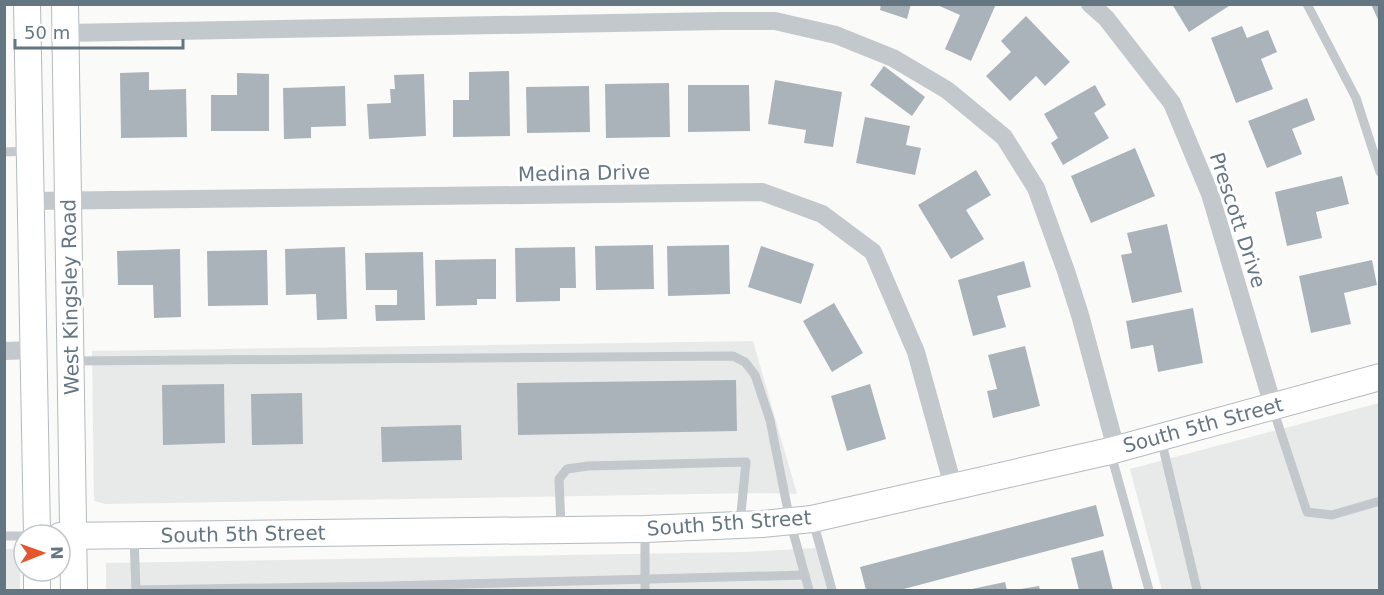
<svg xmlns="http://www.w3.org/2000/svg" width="1384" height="595" viewBox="0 0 1384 595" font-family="'DejaVu Sans',sans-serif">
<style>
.built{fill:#e8e9e9}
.building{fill:#aab3b9}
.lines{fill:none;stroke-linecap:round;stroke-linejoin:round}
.secondary-casing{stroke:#b3babf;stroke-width:28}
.lane{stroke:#c3c8cc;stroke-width:9}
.street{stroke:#c3c8cc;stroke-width:18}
.secondary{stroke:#fff;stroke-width:26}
.labels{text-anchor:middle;stroke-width:6;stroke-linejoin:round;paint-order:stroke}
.street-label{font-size:20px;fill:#657683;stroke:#fff}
</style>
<rect width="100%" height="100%" fill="#fafaf8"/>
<g class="built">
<polygon points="753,341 797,494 759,493 105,504 94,501 92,351"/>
<polygon points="1379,403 1379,590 1162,590 1130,469"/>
<polygon points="816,548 827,590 106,590 106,563 744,552"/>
<polygon points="4,549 20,549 20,590 5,590"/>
</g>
<g class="building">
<polygon points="881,4 911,4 907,19 880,10"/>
<polygon points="935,4 996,4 971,61 945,49 960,15"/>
<polygon points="1172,4 1232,4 1189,32"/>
<polygon points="1371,4 1380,4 1380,24"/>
<polygon points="1026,16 1070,62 1045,86 1036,76 1010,101 986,76 1011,52 1001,41"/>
<polygon points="1242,26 1247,38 1268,30 1277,52 1261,59 1273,89 1236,103 1211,38"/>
<polygon points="884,66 925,97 912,116 870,85"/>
<polygon points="509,71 510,136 453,137 453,100 469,100 469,72"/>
<polygon points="149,72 149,90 186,89 187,137 121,138 120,73"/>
<polygon points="237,73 269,74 269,131 211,131 211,95 237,95"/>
<polygon points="424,74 426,136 369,139 367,104 391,103 390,89 395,89 394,75"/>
<polygon points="775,80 842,92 833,147 804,143 806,130 768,124"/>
<polygon points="669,83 670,137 606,138 605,84"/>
<polygon points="688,85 749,85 750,131 688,132"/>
<polygon points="1095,85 1106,105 1094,113 1109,138 1063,165 1051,143 1058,138 1044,114"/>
<polygon points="345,86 346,126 311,127 311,138 284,139 283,88"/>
<polygon points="589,86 590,132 527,133 526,87"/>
<polygon points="1307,98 1315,120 1292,129 1302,154 1267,168 1248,121"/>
<polygon points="865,117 910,126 906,145 921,148 915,175 856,163"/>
<polygon points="1135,148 1155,196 1091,223 1071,176"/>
<polygon points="976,170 991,195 966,210 984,239 951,259 918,205"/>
<polygon points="1342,176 1349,204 1316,212 1322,238 1287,246 1275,192"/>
<polygon points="1167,224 1182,292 1132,303 1121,255 1132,253 1127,233"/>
<polygon points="653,245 654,289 596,290 595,246"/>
<polygon points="729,245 730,294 668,296 667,246"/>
<polygon points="761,246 814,264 801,304 748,287"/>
<polygon points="345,247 347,319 317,320 316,294 286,295 285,249"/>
<polygon points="575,247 576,288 560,288 560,301 516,302 515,248"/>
<polygon points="180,249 181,317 154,318 153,285 118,285 117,251"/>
<polygon points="267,250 268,305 208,306 207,251"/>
<polygon points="423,252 425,320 376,321 375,305 397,305 397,290 366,290 365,253"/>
<polygon points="496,259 496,299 477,299 477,305 436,306 435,260"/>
<polygon points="1372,260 1377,285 1344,293 1351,324 1311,333 1299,276"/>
<polygon points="1024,261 1031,287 997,296 1006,327 973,336 958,280"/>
<polygon points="834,303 863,353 832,372 803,321"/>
<polygon points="1193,308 1203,363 1158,372 1153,345 1131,349 1126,321"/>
<polygon points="1025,346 1040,406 993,418 987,391 997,389 988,355"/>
<polygon points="736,380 737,431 518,435 517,383"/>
<polygon points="224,384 225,443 163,445 162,385"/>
<polygon points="870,384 886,439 847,451 831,396"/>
<polygon points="302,393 303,444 252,445 251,394"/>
<polygon points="461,425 462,460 382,462 381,427"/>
<polygon points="1096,505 1104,536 900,590 866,590 860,567"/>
<polygon points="1103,550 1113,590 1079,590 1071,558"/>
<polygon points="1005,582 1007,590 972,590 972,589"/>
<polygon points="1039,586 1040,590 1021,590 1021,589"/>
</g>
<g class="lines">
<defs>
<g id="secondary">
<polyline points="27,4 37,535"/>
<polyline points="65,4 74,590"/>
<polyline points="60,536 645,529 762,524 812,519 1110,451 1380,377"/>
<polyline points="37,571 37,590"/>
</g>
</defs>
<use href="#secondary" class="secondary-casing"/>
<g class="lane">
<polyline points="1307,4 1356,98 1380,172"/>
<polyline points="4,152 29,151"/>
<polyline points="73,361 733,356 745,362 755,375 770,420 790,521 809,590"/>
<polyline points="1273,409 1307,512 1332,515 1380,501"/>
<polyline points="1161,439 1197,590"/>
<polyline points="1110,451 1149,590"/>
<polyline points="813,521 832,590"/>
<polyline points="561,527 559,479 567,469 588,466 746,462 740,523"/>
<polyline points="645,532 645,590"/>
<polyline points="4,536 24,536"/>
<polyline points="134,538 136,590"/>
<polyline points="136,590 389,586 805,575"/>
</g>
<g class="street">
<polyline points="1090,4 1106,18 1172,103 1210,194 1273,406"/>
<polyline points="66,33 720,21 775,21 836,35 893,58 947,90 1004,137 1036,188 1066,271 1080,315 1116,449"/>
<polyline points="31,201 762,192 822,214 873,252 916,352 953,486"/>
<polyline points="4,351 33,350"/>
</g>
<use href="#secondary" class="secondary"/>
</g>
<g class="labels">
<g class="street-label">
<text transform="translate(584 173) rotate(-1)" y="7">Medina Drive</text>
<text transform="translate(1238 220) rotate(72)" y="7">Prescott Drive</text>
<text transform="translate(70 297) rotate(-91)" y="7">West Kingsley Road</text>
<text transform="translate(1203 425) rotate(-15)" y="7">South 5th Street</text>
<text transform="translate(729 523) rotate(-4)" y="7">South 5th Street</text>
<text transform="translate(243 534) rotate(-1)" y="7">South 5th Street</text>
</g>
</g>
<rect width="1384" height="595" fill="none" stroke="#657683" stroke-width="12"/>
<g transform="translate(42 553) rotate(89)"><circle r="28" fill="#ffffff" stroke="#c1c8cd" stroke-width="1.5"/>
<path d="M0-4.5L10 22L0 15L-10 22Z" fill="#e4572e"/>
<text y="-9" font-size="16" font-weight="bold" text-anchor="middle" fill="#657683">N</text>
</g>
<path d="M15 39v9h168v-9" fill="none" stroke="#657683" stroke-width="3"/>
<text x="24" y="39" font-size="18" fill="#657683" stroke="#ffffff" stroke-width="4.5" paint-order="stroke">50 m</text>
</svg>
